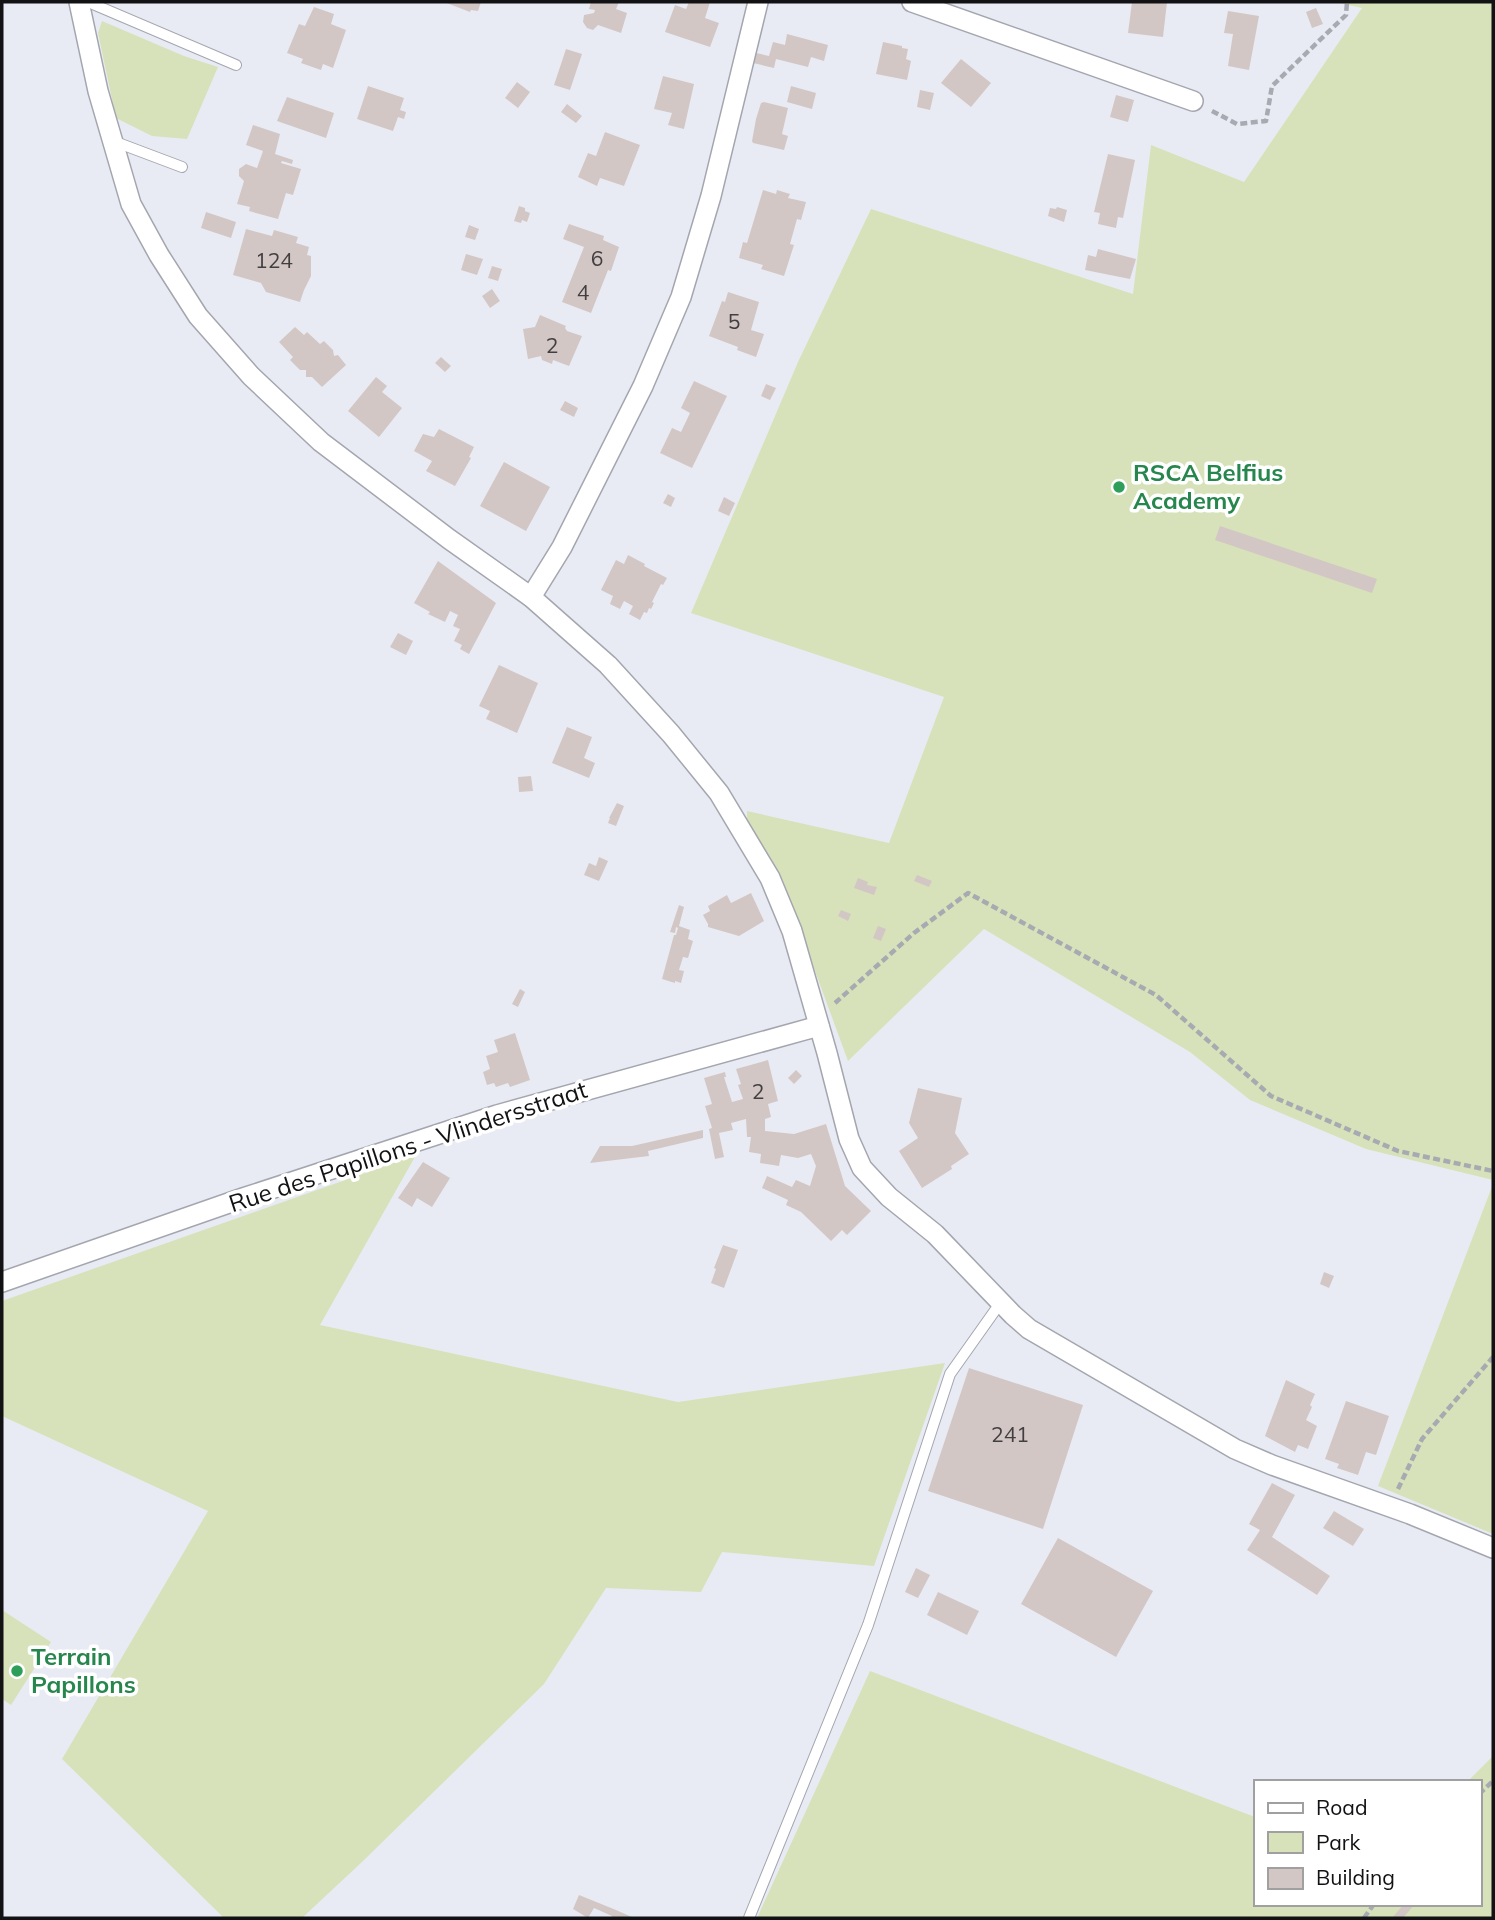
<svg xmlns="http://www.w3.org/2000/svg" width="1495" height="1920" viewBox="0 0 1495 1920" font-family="Mulish,sans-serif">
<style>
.green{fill:#d7e2ba}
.building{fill:#d2c7c4}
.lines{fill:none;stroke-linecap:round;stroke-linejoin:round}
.service-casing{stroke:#a4a6af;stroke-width:12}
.minor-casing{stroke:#a4a6af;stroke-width:22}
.path{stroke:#a8aab1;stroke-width:4.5;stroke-dasharray:7 3.5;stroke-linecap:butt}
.service{stroke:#fff;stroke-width:10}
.minor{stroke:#fff;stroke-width:19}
.leisure-dot{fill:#2e9e5b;stroke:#fff;stroke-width:2.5}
.labels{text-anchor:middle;stroke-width:7;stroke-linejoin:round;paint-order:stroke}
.number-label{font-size:21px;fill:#423f41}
.leisure-label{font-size:24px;font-weight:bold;fill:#27864d;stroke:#fff;text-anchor:start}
.street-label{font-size:24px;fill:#121215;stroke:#fff}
</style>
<rect width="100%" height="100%" fill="#e9ebf4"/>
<g class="green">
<polygon points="1335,2 1493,2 1493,1180 1366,1149 1250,1100 1190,1052 984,929 848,1061 789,900 747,822 747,811 889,843 944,697 691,613 798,362 871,209 1133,294 1151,145 1244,182 1362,8"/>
<polygon points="102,21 184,56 218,67 187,139 152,136 116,118 98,33"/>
<polygon points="416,1155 320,1325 678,1402 945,1363 874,1566 722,1552 701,1592 606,1588 544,1684 362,1862 302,1918 224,1918 62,1759 208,1511 2,1416 2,1301"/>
<polygon points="1493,1184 1493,1534 1378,1486"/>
<polygon points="2,1610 51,1642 11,1705 2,1699"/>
<polygon points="870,1671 1255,1817 1255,1904 1479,1904 1479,1782 1467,1782 1493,1756 1493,1918 757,1918"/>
</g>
<g class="building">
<polygon points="444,2 481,2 478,11 471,10 470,12"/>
<polygon points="591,2 619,2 616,9 627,13 621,33 598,25 593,30 587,28 583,22 584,15 594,13 595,10 589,9"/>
<polygon points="689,2 710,2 705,18 719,23 710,47 665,32 675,5 686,9"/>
<polygon points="1132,2 1167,2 1163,37 1128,33"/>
<polygon points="314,7 334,14 331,24 346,30 333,68 323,64 321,70 301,63 303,59 287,53 299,24 305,26"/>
<polygon points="1316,8 1323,24 1312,28 1306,12"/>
<polygon points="1228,11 1259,16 1249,70 1228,66 1233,34 1224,33"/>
<polygon points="787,34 828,45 824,61 811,57 808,67 776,59 774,68 753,63 756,53 769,56 773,42 785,45"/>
<polygon points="883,42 902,46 902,48 908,49 906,59 911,61 907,80 876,74"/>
<polygon points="566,49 582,54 570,90 554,85"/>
<polygon points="961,59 991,83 971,107 941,83"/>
<polygon points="663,76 694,84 684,129 668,125 672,113 654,109"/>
<polygon points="517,82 530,92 518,108 505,98"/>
<polygon points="368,86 404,98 400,110 406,112 404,119 398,117 393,131 357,119"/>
<polygon points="791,86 816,93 812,109 787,102"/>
<polygon points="920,90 934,93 930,110 917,107"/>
<polygon points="1116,95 1134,100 1128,122 1110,117"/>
<polygon points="287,97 334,113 326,138 277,121"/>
<polygon points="764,102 788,108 782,134 788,136 784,150 753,143 752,141 756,119 761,103"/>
<polygon points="567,104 582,116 576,123 561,112"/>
<polygon points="253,125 280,134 275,154 293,160 292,164 282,161 281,163 301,169 293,195 286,193 278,219 249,211 250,207 237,204 244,181 239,176 239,169 246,164 257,168 263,151 246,145"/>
<polygon points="605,132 640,145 624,186 600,178 597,186 578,177 588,153 596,156"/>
<polygon points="1108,154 1135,160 1123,218 1118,217 1116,228 1098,224 1100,213 1094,212"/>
<polygon points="763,190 776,194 777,190 790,194 788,198 806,202 801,220 797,219 790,244 794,245 784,276 761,269 763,265 739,258 743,242 747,243"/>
<polygon points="519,206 525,208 525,211 530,213 527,222 522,220 521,223 514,221"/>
<polygon points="1057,207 1067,210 1064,222 1048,216 1050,208 1056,209"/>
<polygon points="206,212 236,222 231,238 201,228"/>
<polygon points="569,224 604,236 603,240 619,247 611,271 608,270 591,313 562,302 584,247 563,239"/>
<polygon points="469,225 479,229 475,240 465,237"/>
<polygon points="246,229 272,236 274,230 298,237 296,243 309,247 307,255 311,256 311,276 304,290 300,302 266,292 261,283 233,275"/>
<polygon points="1098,249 1136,259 1130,279 1085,270 1088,255 1096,257"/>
<polygon points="466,254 483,259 477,275 461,270"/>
<polygon points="492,266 502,269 498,281 488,278"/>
<polygon points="492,289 500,301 490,308 482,296"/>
<polygon points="728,292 759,302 751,330 764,334 756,357 737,350 738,347 709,336 722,301 725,302"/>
<polygon points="540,315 566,326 565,328 567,331 582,336 569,366 553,360 552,364 542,360 541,356 528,359 523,329 535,327"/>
<polygon points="295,327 304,335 307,332 320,344 324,341 333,350 334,356 338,355 346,365 322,387 312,377 306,377 306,370 300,370 290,360 293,357 279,342"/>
<polygon points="441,357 451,366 445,372 435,363"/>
<polygon points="376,377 387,386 382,392 402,408 379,437 348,411"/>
<polygon points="694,381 727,396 692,468 660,453 672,428 681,432 690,413 681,408"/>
<polygon points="766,384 776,388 770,400 761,396"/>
<polygon points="565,401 578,408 574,417 560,410"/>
<polygon points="439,429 474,447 469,457 471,458 455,486 426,471 432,461 414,451 423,434 434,437"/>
<polygon points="504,462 550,487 526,531 480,506"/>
<polygon points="668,494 675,498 671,507 663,503"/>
<polygon points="724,497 735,503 729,516 718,511"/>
<polygon points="1220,526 1377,579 1372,593 1215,540"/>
<polygon points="628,555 645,564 644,566 667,578 663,585 661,584 652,602 654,603 651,609 649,608 647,613 644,612 640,620 629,614 633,606 624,601 620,609 610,604 613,596 601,590 616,560 624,564"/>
<polygon points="438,561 496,603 469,654 460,649 462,645 454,641 460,629 453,626 458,615 450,611 445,622 428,614 430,612 414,603"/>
<polygon points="398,633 413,641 406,655 390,647"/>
<polygon points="499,665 538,683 517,733 486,719 490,711 479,706"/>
<polygon points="567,727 592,737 584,758 595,763 589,778 552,763"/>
<polygon points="531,776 533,791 519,792 518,777"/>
<polygon points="617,803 624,806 616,826 608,823 610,818 609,818"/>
<polygon points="599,857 608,861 599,881 584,875 589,863 596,866"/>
<polygon points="917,875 932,881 929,887 914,881"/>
<polygon points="858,878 868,882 867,885 877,887 874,895 854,888"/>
<polygon points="751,893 764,921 739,936 708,927 708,924 703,915 710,911 708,906 727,895 731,903"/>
<polygon points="679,905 684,907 679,926 690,930 688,939 693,941 688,958 683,957 679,970 684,971 681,983 675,981 675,983 662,979 674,935 676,935 678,928 676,927 675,933 670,932"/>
<polygon points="841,910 851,914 848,921 838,916"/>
<polygon points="878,926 886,929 881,941 873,938"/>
<polygon points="520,989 525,992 518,1007 512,1004"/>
<polygon points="515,1033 530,1080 510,1087 508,1083 496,1087 494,1083 487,1085 483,1072 490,1069 486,1056 498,1052 494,1040"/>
<polygon points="768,1060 778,1101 768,1104 771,1117 765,1119 765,1131 794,1134 826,1124 845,1186 871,1211 847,1235 842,1230 831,1241 801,1212 786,1205 788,1200 762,1188 767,1176 792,1187 796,1180 810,1186 816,1166 811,1154 798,1158 781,1155 779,1166 760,1163 761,1154 749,1152 751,1137 747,1137 746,1119 731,1123 733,1130 719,1133 724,1157 715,1159 709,1129 712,1128 705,1106 712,1104 704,1078 725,1072 726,1077 724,1077 732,1102 743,1099 738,1085 741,1084 736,1069"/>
<polygon points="796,1070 802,1076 794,1084 788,1078"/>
<polygon points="918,1088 962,1098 955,1133 969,1154 951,1166 952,1169 922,1188 899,1151 918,1138 909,1123"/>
<polygon points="703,1130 703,1138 648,1151 649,1156 590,1163 600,1146 632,1146"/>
<polygon points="423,1162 450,1178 432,1207 417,1198 412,1207 398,1198"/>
<polygon points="723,1245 738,1250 724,1288 711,1283 716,1269 714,1268"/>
<polygon points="1324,1272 1334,1276 1329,1288 1320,1284"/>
<polygon points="969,1368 1083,1405 1043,1529 928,1491"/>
<polygon points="1286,1380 1315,1394 1310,1405 1312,1407 1306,1420 1317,1426 1308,1449 1298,1445 1295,1452 1265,1436"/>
<polygon points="1346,1401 1389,1416 1376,1455 1366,1452 1358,1475 1337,1468 1339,1464 1325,1459"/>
<polygon points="1272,1483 1295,1495 1272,1537 1330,1576 1317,1595 1247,1550 1260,1530 1249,1524"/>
<polygon points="1334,1511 1364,1529 1353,1546 1323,1528"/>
<polygon points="1058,1538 1153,1591 1116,1657 1021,1604"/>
<polygon points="916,1568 930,1575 918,1598 905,1592"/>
<polygon points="938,1592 979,1611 967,1635 927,1615"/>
<polygon points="579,1895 616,1910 634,1918 611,1918 612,1916 594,1908 588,1918 573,1909"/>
<polygon points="1404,1904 1415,1904 1403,1918 1392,1918"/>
</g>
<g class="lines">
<defs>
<g id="service">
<polyline points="88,2 236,65"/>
<polyline points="113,141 182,167"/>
<polyline points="749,1918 868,1625 950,1374 1001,1302"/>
</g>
<g id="minor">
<polyline points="79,2 98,91 131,204 159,255 198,316 251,376 321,442 449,539 531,597 608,665 671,734 719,793 770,878 792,931 827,1053 849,1139 862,1168 889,1197 935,1234 1013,1315 1029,1329 1235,1449 1272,1465 1410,1514 1493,1548"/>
<polyline points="912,2 1193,101"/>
<polyline points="531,597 562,547 643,386 681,297 711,196 758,2"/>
<polyline points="2,1282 243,1198 497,1115 819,1026"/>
</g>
</defs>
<use href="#service" class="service-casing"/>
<use href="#minor" class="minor-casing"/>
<g class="path">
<polyline points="1212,111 1237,124 1266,121 1272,86 1346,15 1347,2"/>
<polyline points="835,1003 914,933 968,893 1156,995 1271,1096 1398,1151 1493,1171"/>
<polyline points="1398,1489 1422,1439 1493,1357"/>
<polyline points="1479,1794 1493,1781"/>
<polyline points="1364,1918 1374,1904"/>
</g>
<use href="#service" class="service"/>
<use href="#minor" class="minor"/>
</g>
<g class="leisure-dot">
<circle cx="1119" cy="487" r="7"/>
<circle cx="17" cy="1671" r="7"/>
</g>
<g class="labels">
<g class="number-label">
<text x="597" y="266">6</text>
<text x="274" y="268">124</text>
<text x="583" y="300">4</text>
<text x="734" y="329">5</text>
<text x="552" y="353">2</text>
<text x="758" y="1099">2</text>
<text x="1010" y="1442">241</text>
</g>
<g class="leisure-label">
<text x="1133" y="481">RSCA Belfius<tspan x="1133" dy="28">Academy</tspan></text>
<text x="31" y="1665">Terrain<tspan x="31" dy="28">Papillons</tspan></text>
</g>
<g class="street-label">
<text transform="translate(408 1147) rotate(-18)" y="8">Rue des Papillons - Vlindersstraat</text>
</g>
</g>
<rect width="1495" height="1920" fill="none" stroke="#121215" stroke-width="7"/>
<rect x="1254" y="1780" width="228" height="126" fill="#ffffff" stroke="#a0a0a1" stroke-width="2"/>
<rect x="1268" y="1803" width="35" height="10" fill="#ffffff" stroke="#a0a0a1" stroke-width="2"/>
<text x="1316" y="1815" font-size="21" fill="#121215">Road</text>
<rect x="1268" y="1832" width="35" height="21" fill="#d7e2ba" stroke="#a0a0a1" stroke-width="2"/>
<text x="1316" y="1850" font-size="21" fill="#121215">Park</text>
<rect x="1268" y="1868" width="35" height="21" fill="#d2c7c4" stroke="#a0a0a1" stroke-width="2"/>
<text x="1316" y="1885" font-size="21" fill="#121215">Building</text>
</svg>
